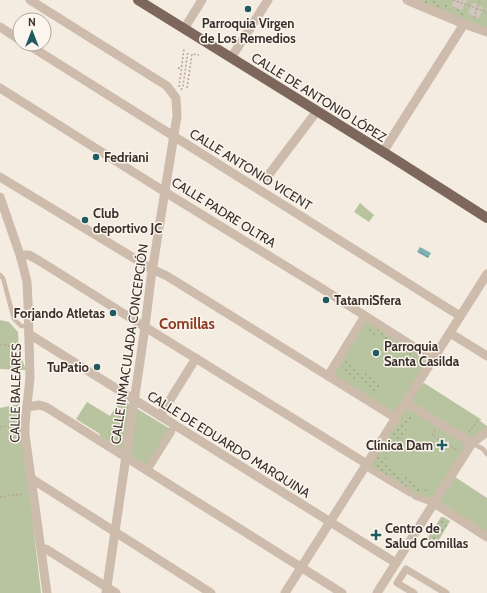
<svg xmlns="http://www.w3.org/2000/svg" width="487" height="593" viewBox="0 0 487 593" font-family="Cabin,sans-serif">
<style>
.green{fill:#b8c4a0}
.garden{fill:url(#garden-dots)}
.water{fill:url(#water-waves)}
.lines{fill:none;stroke-linecap:round;stroke-linejoin:round}
.motorway-tunnel{stroke:#cfc6bd;stroke-width:12;stroke-dasharray:12 6;stroke-linecap:butt}
.path{stroke:#b9a596;stroke-width:1.5;stroke-dasharray:2 2;stroke-linecap:butt}
.service{stroke:#cdbbac;stroke-width:4.5}
.pedestrian{stroke:#cdbbac;stroke-width:7}
.minor{stroke:#cdbbac;stroke-width:9}
.primary{stroke:#7d675c;stroke-width:10}
.poi-dot{fill:#1f5a5e;stroke:#fbf5ee;stroke-width:1.5}
.labels{text-anchor:middle;stroke-width:3;stroke-linejoin:round;paint-order:stroke}
.poi-label{font-size:13px;font-weight:bold;fill:#3b302b;stroke:#fbf5ee;text-anchor:start}
.street-label{font-size:13px;fill:#3b302b;stroke:#fbf5ee}
.quarter-label{font-size:15px;font-weight:bold;fill:#8c3b22;stroke:#fbf5ee}
</style>
<defs>
<pattern id="garden-dots" width="8" height="8" patternUnits="userSpaceOnUse"><rect width="8" height="8" fill="#b8c4a0"/><path d="M2 2h.1M6 6h.1" fill="none" stroke="#97a083" stroke-width="1.8" stroke-linecap="round"/></pattern>
<pattern id="water-waves" width="16" height="10" patternUnits="userSpaceOnUse"><rect width="16" height="10" fill="#7fb0b2"/><path d="M0 5q4-4 8 0t8 0" fill="none" stroke="#699091"/></pattern>
</defs>
<rect width="100%" height="100%" fill="#f4ebe1"/>
<g class="green">
<polygon points="417,0 487,0 487,28 465,21"/>
<polygon points="360,203 374,215 369,222 354,212"/>
<polygon points="365,316 433,359 413,392 424,383 482,420 479,420 487,426 487,432 452,475 487,498 487,537 415,496 367,464 396,418 328,376"/>
<polygon points="0,320 9,322 18,332 19,352 26,370 0,369"/>
<polygon points="121,399 172,430 175,433 153,468 149,467 100,436 100,434 76,419 87,402 110,416"/>
<polygon points="19,404 41,593 0,593 0,408"/>
</g>
<g class="garden">
<polygon points="417,0 432,0 473,15 472,19 448,9 447,12"/>
<polygon points="369,324 425,360 422,364 365,329"/>
<polygon points="345,361 382,383 376,393 340,370"/>
<polygon points="405,414 413,419 392,452 384,447"/>
<polygon points="379,454 388,459 385,464 427,490 426,491 416,494 372,466"/>
<polygon points="441,517 443,517 450,521 436,545 427,539"/>
</g>
<polygon class="water" points="420,247 431,253 428,258 417,252"/>
<g class="lines">
<polyline class="motorway-tunnel" points="454,0 476,11 487,15"/>
<g class="path">
<polyline points="453,0 487,12"/>
<polyline points="474,18 480,0"/>
<polyline points="178,68 182,68"/>
<polyline points="179,87 184,49"/>
<polyline points="187,88 192,54 199,55"/>
<polyline points="181,90 183,86 188,51"/>
<polyline points="0,344 22,349"/>
<polyline points="0,427 16,425"/>
<polyline points="435,430 432,435 458,451"/>
<polyline points="469,432 478,420"/>
<polyline points="0,497 24,494"/>
</g>
<g class="service">
<polyline points="0,275 3,278 14,319 21,326 29,326"/>
<polyline points="472,443 483,449 487,454"/>
</g>
<g class="pedestrian">
<polyline points="367,464 370,469 410,493"/>
<polyline points="147,471 175,425"/>
<polyline points="415,496 434,503"/>
<polyline points="414,593 397,583 406,569 446,593"/>
</g>
<g class="minor">
<polyline points="30,0 167,86 176,98 177,116 151,278 145,327 106,593"/>
<polyline points="407,0 464,24 487,32"/>
<polyline points="0,27 20,40"/>
<polyline points="184,29 202,0"/>
<polyline points="27,44 460,316"/>
<polyline points="231,58 268,0"/>
<polyline points="0,88 165,192 318,286 433,359"/>
<polyline points="383,152 464,24"/>
<polyline points="0,177 152,269 167,276 396,418"/>
<polyline points="267,177 317,111"/>
<polyline points="0,197 21,258 27,282 28,303 30,378 25,424 25,435 47,593"/>
<polyline points="21,258 25,255 29,255 38,260 145,327 367,464"/>
<polyline points="450,333 487,356"/>
<polyline points="29,334 396,563"/>
<polyline points="328,376 365,316"/>
<polyline points="406,403 472,443"/>
<polyline points="27,407 39,405 46,407 342,593"/>
<polyline points="160,416 196,358"/>
<polyline points="32,479 211,593"/>
<polyline points="434,503 487,537"/>
<polyline points="42,550 46,549 116,593"/>
<polyline points="285,593 487,274"/>
<polyline points="377,593 472,443 487,432"/>
</g>
<polyline class="primary" points="138,0 396,160 487,218"/>
</g>
<g class="poi-dot">
<circle cx="248" cy="9" r="4"/>
<circle cx="96" cy="157" r="4"/>
<circle cx="85" cy="220" r="4"/>
<circle cx="326" cy="300" r="4"/>
<circle cx="113" cy="313" r="4"/>
<circle cx="376" cy="353" r="4"/>
<circle cx="97" cy="367" r="4"/>
<path d="M440 439h4v4h4v4h-4v4h-4v-4h-4v-4h4z"/>
<path d="M374 529h4v4h4v4h-4v4h-4v-4h-4v-4h4z"/>
</g>
<g class="labels">
<g class="poi-label">
<text x="248" y="28" text-anchor="middle">Parroquia Virgen<tspan x="248" dy="15">de Los Remedios</tspan></text>
<text x="104" y="162">Fedriani</text>
<text x="93" y="218">Club<tspan x="93" dy="15">deportivo JC</tspan></text>
<text x="334" y="305">TatamiSfera</text>
<text x="105" y="318" text-anchor="end">Forjando Atletas</text>
<text x="384" y="351">Parroquia<tspan x="384" dy="15">Santa Casilda</tspan></text>
<text x="89" y="372" text-anchor="end">TuPatio</text>
<text x="433" y="450" text-anchor="end">Clínica Dam</text>
<text x="385" y="533">Centro de<tspan x="385" dy="15">Salud Comillas</tspan></text>
</g>
<g class="street-label">
<text transform="translate(319 97) rotate(32)" y="5">CALLE DE ANTONIO LÓPEZ</text>
<text transform="translate(251 169) rotate(32)" y="5">CALLE ANTONIO VICENT</text>
<text transform="translate(224 212) rotate(32)" y="5">CALLE PADRE OLTRA</text>
<text transform="translate(129 344) rotate(-82)" y="5">CALLE INMACULADA CONCEPCIÓN</text>
<text transform="translate(15 393) rotate(-89)" y="5">CALLE BALEARES</text>
<text transform="translate(229 444) rotate(32)" y="5">CALLE DE EDUARDO MARQUINA</text>
</g>
<g class="quarter-label">
<text x="187" y="329">Comillas</text>
</g>
</g>
<g transform="translate(32 32)"><circle r="19" fill="#fbf5ee" stroke="#aea6a0"/>
<path d="M0-3L7 15L0 10L-7 15Z" fill="#1f5a5e"/>
<text y="-6" font-size="11" font-weight="bold" text-anchor="middle" fill="#3b302b">N</text>
</g>
</svg>
